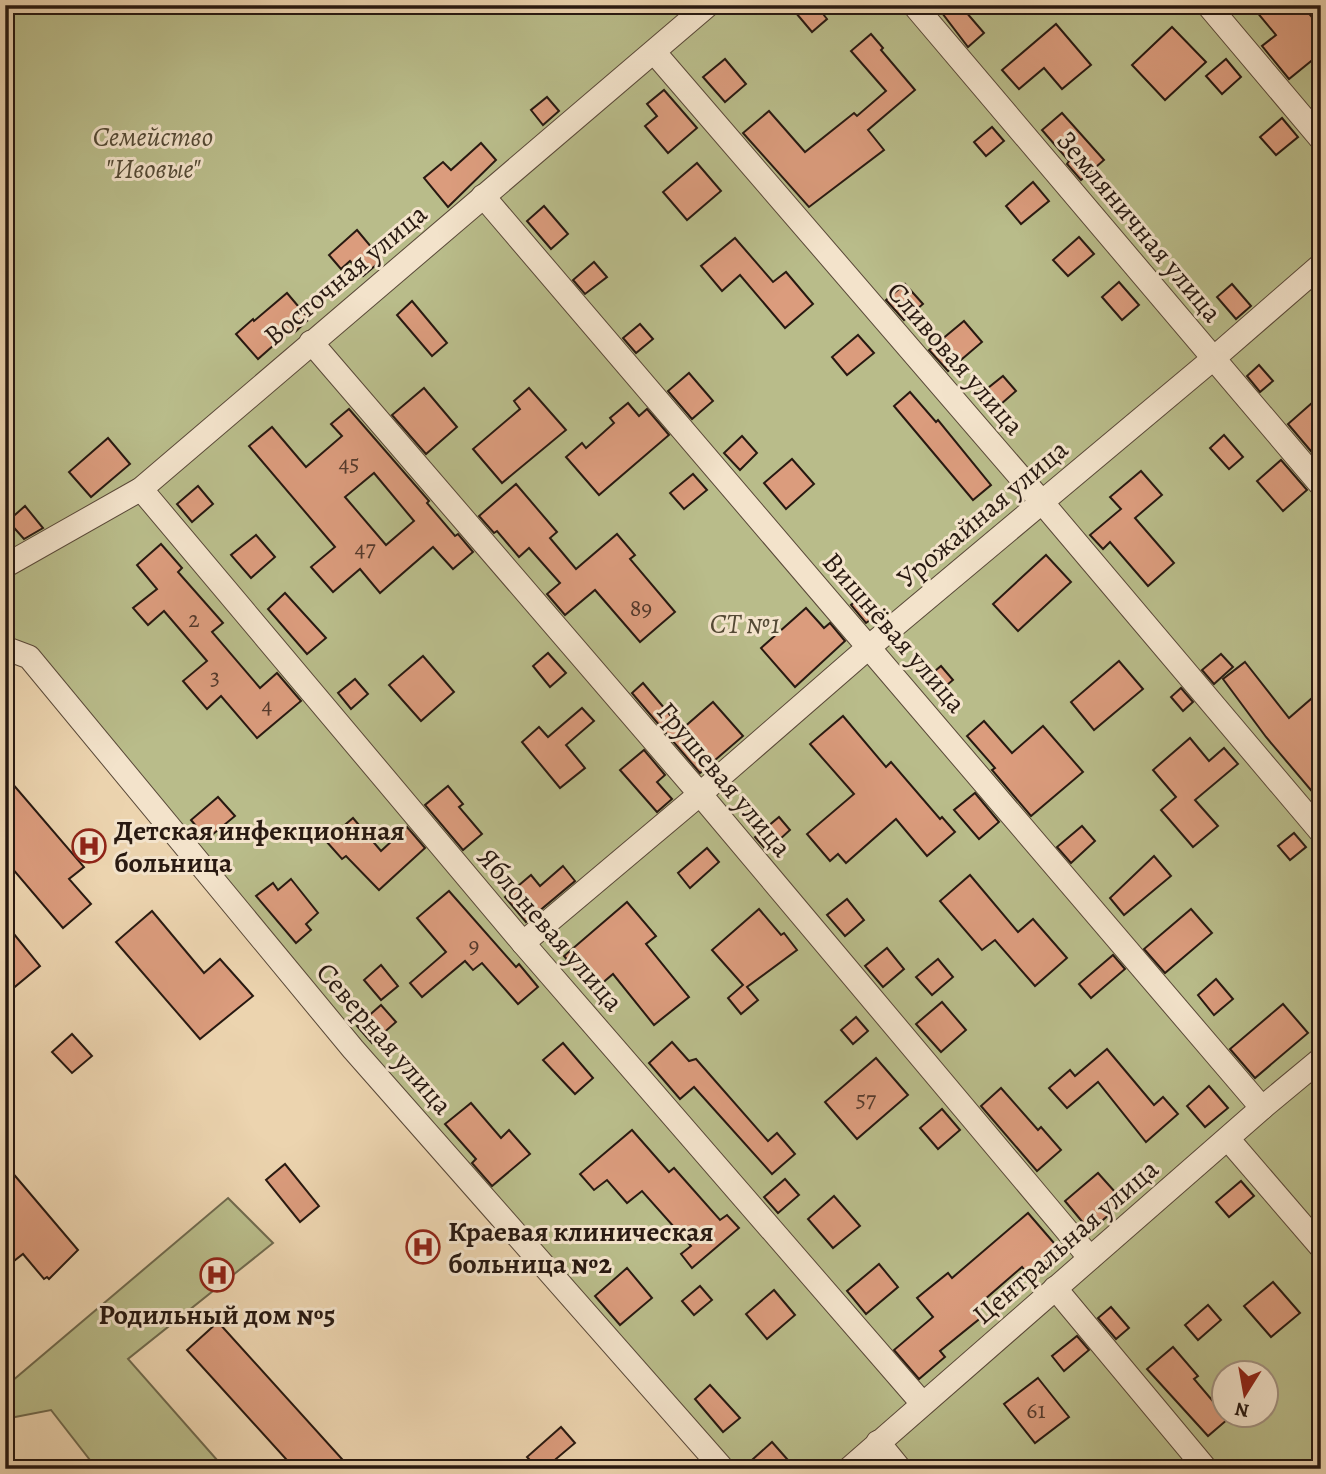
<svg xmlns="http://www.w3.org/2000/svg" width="1326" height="1474" viewBox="0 0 1326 1474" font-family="Alegreya,serif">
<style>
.green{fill:#b9bc8a;stroke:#706a4e;stroke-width:2;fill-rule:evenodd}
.building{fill:#db9c7d;stroke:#281911;stroke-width:2;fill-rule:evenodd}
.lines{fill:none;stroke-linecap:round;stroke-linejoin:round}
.minor-casing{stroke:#594838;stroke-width:25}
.minor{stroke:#f3e3cb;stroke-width:23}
.labels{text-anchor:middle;stroke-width:6;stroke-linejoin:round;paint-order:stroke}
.number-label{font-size:24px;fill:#553a2c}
.park-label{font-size:28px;font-style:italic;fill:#544a35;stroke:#f3e3cb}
.street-label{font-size:28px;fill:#281911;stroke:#f3e3cb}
.poi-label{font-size:28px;font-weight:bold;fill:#281911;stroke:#f3e3cb;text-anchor:start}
</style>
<rect width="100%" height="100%" fill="#ecd4af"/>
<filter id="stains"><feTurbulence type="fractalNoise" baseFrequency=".00286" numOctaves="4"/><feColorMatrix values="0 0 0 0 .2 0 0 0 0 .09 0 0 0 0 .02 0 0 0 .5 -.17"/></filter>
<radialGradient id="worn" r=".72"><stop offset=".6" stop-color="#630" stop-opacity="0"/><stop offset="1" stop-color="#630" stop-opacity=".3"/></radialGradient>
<g class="green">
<path d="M5 5H1321V1469H716L5 642ZM1224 1372H1266V1414H1224Z"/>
<polygon points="228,1198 273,1243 128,1359 225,1469 97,1469 51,1410 10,1418 5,1421 5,1387"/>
</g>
<g class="building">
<polygon points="805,5 816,5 827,19 812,32 796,13"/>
<polygon points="936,5 960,5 984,33 968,47"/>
<polygon points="1251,5 1302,5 1321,28 1321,53 1289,79 1262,46 1276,35"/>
<polygon points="1056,24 1091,65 1062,89 1044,68 1019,89 1002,70"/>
<polygon points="1172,27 1206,62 1165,100 1132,65"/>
<polygon points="871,34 883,48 881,50 915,90 868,130 884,150 809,207 743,133 769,111 805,152 854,113 857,116 886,91 851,51"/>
<polygon points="725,59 746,84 725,102 703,77"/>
<polygon points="1226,59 1241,77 1222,94 1206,76"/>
<polygon points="664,90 697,128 668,153 645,126 657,116 647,104"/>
<polygon points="547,97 559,111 543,125 531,110"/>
<polygon points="1062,113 1104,160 1081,180 1067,164 1069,161 1042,130"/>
<polygon points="1282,118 1298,137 1276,155 1260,137"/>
<polygon points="992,127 1004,141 986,156 974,142"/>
<polygon points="481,143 496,160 448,207 424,178 443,162 451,170"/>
<polygon points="697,163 721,191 687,220 663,192"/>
<polygon points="1033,182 1049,201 1021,224 1006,206"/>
<polygon points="544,206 568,234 551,249 527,221"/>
<polygon points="357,230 382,260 363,276 350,261 341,269 329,255"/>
<polygon points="1079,237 1094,254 1068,276 1053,260"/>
<polygon points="735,238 773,282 786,272 813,304 785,328 740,275 722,291 701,266"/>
<polygon points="594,262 607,277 585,294 573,280"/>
<polygon points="1119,282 1139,305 1122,320 1102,297"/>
<polygon points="905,284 923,304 904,320 886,300"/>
<polygon points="1232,284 1251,306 1236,319 1217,297"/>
<polygon points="287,293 309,319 295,332 292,329 258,359 236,334 253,319 254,321"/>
<polygon points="412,301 447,343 432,356 397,315"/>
<polygon points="964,321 982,342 948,371 929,350"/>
<polygon points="640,324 653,339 636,353 623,338"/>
<polygon points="858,335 874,353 847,375 832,357"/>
<polygon points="1259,365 1273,381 1260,392 1247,376"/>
<polygon points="689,373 713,401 692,419 668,391"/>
<polygon points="1003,376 1016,391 1001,404 988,388"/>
<polygon points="424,388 457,427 426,454 392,415"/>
<polygon points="529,388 566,430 502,483 473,449 520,409 514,401"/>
<polygon points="910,392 936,422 938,420 991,485 973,500 894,406"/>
<polygon points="1321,395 1321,463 1288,424"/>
<polygon points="628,403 639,416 647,409 669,435 599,495 566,457 582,443 586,448 614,423 610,418"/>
<path d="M349 409 429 501 427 503 455 536 458 534 473 552 453 569 433 547 380 593 360 569 333 592 311 567 335 547 249 446 272 427 306 467 342 436 331 424ZM374 473 414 521 386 545 345 497Z"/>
<polygon points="1224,435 1243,457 1229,469 1210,448"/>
<polygon points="742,436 757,453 740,470 724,453"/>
<polygon points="108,438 130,464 91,497 69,472"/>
<polygon points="792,459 814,484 786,509 764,483"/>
<polygon points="1281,460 1307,490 1283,511 1257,481"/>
<polygon points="1141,471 1162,495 1135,518 1174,563 1148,586 1110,542 1103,549 1090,535 1121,509 1110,497"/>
<polygon points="693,474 707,490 684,509 670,493"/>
<polygon points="516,484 557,532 550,538 576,569 617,534 635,555 630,559 675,612 640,642 595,590 565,615 547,594 560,583 529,548 519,557 497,531 494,533 479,516"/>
<polygon points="198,486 213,504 192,522 177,504"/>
<polygon points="25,506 43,528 24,539 8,521"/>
<polygon points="256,535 275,557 251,578 231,555"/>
<polygon points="161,544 182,568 178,572 223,623 212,632 260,688 277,673 301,701 257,738 221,696 207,709 183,681 207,661 164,611 148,625 133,608 157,589 137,565"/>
<polygon points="1046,555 1071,582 1018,631 993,604"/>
<polygon points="285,593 326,638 307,654 268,609"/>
<polygon points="862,596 878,614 866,623 851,605"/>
<polygon points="806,608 824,628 830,623 845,641 795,687 761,648"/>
<polygon points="548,653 566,673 550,687 533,666"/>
<polygon points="1221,654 1233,667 1214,684 1202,670"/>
<polygon points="423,656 454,692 421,721 389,685"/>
<polygon points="1119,661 1143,689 1094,730 1071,702"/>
<polygon points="1245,662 1289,718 1311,699 1321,710 1321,802 1266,737 1223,679"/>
<polygon points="941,666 953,680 935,695 923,681"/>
<polygon points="355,679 368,694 351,709 338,693"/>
<polygon points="643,683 682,729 713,702 743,736 700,773 632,693"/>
<polygon points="1181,688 1193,702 1183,711 1171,697"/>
<polygon points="582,708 594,721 566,745 585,768 560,788 522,742 539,727 548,737"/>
<polygon points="843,716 886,767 891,762 940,819 942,817 955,832 927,856 896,819 846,863 838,854 830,861 807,834 854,794 810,744"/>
<polygon points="984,721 1012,753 1043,726 1083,772 1031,816 992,770 995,768 967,736"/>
<polygon points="1190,738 1209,761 1224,748 1238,764 1195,800 1218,826 1193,847 1161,810 1176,797 1153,770"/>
<polygon points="644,750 665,775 657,782 672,799 657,812 620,770"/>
<polygon points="5,775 84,867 69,879 91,904 63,928 5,860"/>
<polygon points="448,786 463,804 459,807 482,834 463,850 425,805"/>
<polygon points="975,793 999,822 979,839 954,810"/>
<polygon points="218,797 235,816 207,839 191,820"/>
<polygon points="779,817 790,830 767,851 755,837"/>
<polygon points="353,818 381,851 407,827 425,848 379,890 346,856 342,859 326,841"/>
<polygon points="1082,826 1095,841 1071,863 1057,847"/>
<polygon points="1294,833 1306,847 1290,860 1278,846"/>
<polygon points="707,848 719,862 690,888 678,873"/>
<polygon points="1154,856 1171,876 1124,915 1110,898"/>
<polygon points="563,866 575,881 526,922 505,897 531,875 540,886"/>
<polygon points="970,875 1018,932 1033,919 1067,958 1035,986 995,940 982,950 940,901"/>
<polygon points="291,879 318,913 306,924 311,930 296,943 256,896 273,883 278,890"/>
<polygon points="449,891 516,967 519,964 538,987 518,1004 482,963 473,970 465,961 422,997 410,983 446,952 417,918"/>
<polygon points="847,899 864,920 845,936 827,915"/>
<polygon points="627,902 656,936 646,944 689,997 654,1025 613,974 593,991 564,956"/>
<polygon points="759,909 781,935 784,933 797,950 747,987 758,1000 741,1014 728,998 743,985 712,950"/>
<polygon points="1191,909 1212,933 1165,973 1144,949"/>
<polygon points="152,911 204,973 220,959 253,996 200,1039 116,942"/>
<polygon points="5,923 40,966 5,995"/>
<polygon points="887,948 904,969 883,987 865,966"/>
<polygon points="1113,955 1125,969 1091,998 1079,984"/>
<polygon points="938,959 953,977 932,995 916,977"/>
<polygon points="381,965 398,986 381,1000 364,980"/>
<polygon points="1216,979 1233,999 1214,1015 1198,995"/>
<polygon points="942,1002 966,1030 941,1052 916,1024"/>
<polygon points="1283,1004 1308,1033 1255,1078 1230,1049"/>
<polygon points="381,1005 396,1022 372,1043 357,1026"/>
<polygon points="856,1017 868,1031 853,1044 841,1030"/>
<polygon points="72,1034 92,1056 72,1073 52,1052"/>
<polygon points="672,1042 689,1061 696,1059 768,1141 777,1133 795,1154 772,1174 694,1087 680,1099 649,1063"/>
<polygon points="563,1043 593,1078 575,1094 543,1060"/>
<polygon points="1107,1049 1154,1105 1163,1097 1178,1114 1146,1142 1098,1082 1067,1108 1049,1088 1070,1070 1075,1076"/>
<polygon points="876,1058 908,1095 857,1139 825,1102"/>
<polygon points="1209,1086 1228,1108 1205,1127 1187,1106"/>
<polygon points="1001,1088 1038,1130 1041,1127 1061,1150 1037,1171 981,1106"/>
<polygon points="471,1103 501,1138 509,1130 530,1154 492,1186 472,1163 476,1159 445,1124"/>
<polygon points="942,1109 960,1130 938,1149 920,1128"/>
<polygon points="632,1130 669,1172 674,1168 720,1220 727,1215 739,1228 692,1268 681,1254 691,1246 642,1191 627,1203 607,1180 594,1190 580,1174"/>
<polygon points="5,1164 78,1250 49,1279 47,1277 44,1279 23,1254 5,1268"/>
<polygon points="285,1164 319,1206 300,1222 266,1180"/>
<polygon points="1098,1173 1124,1202 1090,1231 1065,1201"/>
<polygon points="785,1179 799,1195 778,1213 764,1197"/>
<polygon points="1241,1181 1254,1196 1229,1217 1216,1202"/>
<polygon points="834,1196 860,1226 833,1248 808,1219"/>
<polygon points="1028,1213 1060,1250 1030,1277 1022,1267 976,1307 983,1316 940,1351 945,1357 919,1379 894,1350 933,1317 917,1298 948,1273 952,1278"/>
<polygon points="879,1264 898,1287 866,1314 847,1291"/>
<polygon points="627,1268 652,1298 620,1325 595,1296"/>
<polygon points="1273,1282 1300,1313 1271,1337 1244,1306"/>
<polygon points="700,1286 712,1300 694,1315 682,1301"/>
<polygon points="774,1290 795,1315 767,1339 746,1314"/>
<polygon points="1208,1305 1221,1320 1198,1340 1185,1325"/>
<polygon points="1111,1307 1129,1328 1116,1339 1098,1318"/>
<polygon points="218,1322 351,1469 295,1469 187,1350"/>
<polygon points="1077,1336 1089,1350 1064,1371 1052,1356"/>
<polygon points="1173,1347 1198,1376 1194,1379 1228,1419 1208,1436 1147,1369"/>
<polygon points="1038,1378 1069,1417 1035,1443 1004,1404"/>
<polygon points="710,1385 740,1418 723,1432 695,1399"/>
<polygon points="561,1427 575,1443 544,1469 538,1469 527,1457"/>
<polygon points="772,1442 787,1459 775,1469 742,1469"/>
</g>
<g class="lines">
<defs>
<g id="minor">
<polyline points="914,5 1321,485"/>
<polyline points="1208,5 1321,139"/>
<polyline points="654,52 1041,501 1321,832"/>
<polyline points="483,196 1262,1108"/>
<polyline points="311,342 700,794 1090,1258"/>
<polyline points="141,489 523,943 922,1403"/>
<polyline points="5,566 141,489 708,5"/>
<polyline points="5,648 29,657 353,1049 723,1469"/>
<polyline points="523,943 700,794 869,647 1214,358 1321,265"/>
<polyline points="1228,1139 1321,1247"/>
<polyline points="1055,1288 1206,1469"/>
<polyline points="878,1442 900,1469"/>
<polyline points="849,1469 1262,1108 1321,1059"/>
</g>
</defs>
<use href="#minor" class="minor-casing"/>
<use href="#minor" class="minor"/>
</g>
<defs>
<symbol id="hospital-ring" viewBox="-11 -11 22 22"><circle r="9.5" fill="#f3e3cb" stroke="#8f2418" stroke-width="1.5"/><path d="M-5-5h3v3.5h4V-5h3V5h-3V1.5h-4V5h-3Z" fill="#8f2418"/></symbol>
</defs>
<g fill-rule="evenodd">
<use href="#hospital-ring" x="70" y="827" width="38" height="38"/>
<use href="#hospital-ring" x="404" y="1228" width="38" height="38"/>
<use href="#hospital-ring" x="198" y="1256" width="38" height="38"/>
</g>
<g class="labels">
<g class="number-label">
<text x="349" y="471">45</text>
<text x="365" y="556">47</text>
<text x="641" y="616">89</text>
<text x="194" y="627">2</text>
<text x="215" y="685">3</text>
<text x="267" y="713">4</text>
<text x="474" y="953">9</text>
<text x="866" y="1107">57</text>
<text x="1036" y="1418">61</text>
</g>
<g class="park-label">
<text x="153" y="146">Семейство<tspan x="153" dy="32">"Ивовые"</tspan></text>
<text x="745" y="633">СТ №1</text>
</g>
<g class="street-label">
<text transform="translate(1140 226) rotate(50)" y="10">Земляничная улица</text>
<text transform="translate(345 274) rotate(-40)" y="10">Восточная улица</text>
<text transform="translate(956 358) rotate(49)" y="10">Сливовая улица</text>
<text transform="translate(982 513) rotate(-40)" y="10">Урожайная улица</text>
<text transform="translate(895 632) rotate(49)" y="10">Вишнёвая улица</text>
<text transform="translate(725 779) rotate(50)" y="10">Грушевая улица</text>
<text transform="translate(551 929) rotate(49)" y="10">Яблоневая улица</text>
<text transform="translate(385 1038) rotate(49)" y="10">Северная улица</text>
<text transform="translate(1065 1241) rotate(-41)" y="10">Центральная улица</text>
</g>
<g class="poi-label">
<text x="114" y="840">Детская инфекционная<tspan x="114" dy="32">больница</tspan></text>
<text x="448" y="1241">Краевая клиническая<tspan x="448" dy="32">больница №2</tspan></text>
<text x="217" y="1324" text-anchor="middle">Родильный дом №5</text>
</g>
</g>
<rect width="1326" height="1474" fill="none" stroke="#ecd4af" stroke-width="28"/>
<rect x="7" y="7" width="1312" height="1460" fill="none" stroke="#281911" stroke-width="3.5"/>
<rect x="14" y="14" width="1298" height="1446" fill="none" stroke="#281911" stroke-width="2"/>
<g transform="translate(1245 1394) rotate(191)"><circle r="33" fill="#f3e3cb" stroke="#a29281" stroke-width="2"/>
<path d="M0-5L12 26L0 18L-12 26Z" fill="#8f2418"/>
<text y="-10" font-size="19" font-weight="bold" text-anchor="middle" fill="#281911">N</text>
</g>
<rect width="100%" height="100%" filter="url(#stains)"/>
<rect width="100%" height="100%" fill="url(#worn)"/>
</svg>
